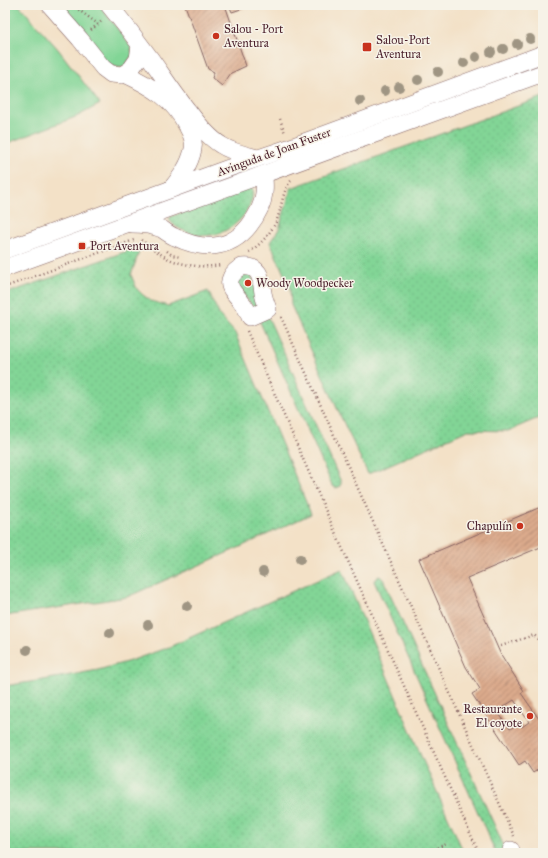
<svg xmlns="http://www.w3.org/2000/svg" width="548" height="858" viewBox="0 0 548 858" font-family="'IM FELL Great Primer',serif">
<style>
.grass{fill:url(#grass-dots);stroke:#667a60}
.park{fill:#82d596;stroke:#667a60}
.building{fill:url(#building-hatch);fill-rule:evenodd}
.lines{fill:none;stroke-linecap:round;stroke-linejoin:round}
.minor-casing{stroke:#856362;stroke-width:18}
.path{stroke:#856362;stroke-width:2.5;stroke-dasharray:1 3;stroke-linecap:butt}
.minor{stroke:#fff;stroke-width:17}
.tree{fill:#9f9583}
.poi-dot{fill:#c8321e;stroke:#f7f3e8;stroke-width:1.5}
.labels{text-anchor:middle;stroke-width:3;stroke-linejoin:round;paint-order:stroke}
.poi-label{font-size:12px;fill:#4a1f2b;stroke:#f7f3e8;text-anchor:start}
.street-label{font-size:12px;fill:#4a1f2b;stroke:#f7f3e8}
</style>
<defs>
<pattern id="grass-dots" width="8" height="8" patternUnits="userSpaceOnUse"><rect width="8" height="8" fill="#82d596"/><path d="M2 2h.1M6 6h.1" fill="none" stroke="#72b681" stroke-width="1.8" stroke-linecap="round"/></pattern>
<pattern id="building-hatch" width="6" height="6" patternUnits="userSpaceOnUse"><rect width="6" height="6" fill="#dbaa8c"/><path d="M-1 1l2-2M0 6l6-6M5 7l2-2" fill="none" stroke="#b48a73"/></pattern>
</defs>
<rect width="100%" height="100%" fill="#f7f3e8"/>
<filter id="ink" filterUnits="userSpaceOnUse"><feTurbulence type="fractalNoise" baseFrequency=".025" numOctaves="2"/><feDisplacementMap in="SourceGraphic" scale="8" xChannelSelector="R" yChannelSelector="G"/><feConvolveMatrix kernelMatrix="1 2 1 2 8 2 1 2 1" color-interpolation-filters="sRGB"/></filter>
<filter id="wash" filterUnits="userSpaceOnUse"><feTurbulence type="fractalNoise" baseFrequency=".012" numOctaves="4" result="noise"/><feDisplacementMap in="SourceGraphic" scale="16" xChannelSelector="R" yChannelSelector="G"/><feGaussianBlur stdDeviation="0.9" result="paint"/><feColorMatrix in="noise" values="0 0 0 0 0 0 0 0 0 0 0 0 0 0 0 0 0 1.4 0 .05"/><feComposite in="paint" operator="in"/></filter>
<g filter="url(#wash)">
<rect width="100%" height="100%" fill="#f3e1c7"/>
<g class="grass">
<polygon points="543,97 543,416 508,431 468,430 368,474 340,415 291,305 290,288 270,242 279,229 291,188"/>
<path d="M249 187 252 189C254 195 251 202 249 207 237 230 210 243 185 231 179 229 174 226 170 221V217Z"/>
<polygon points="133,249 139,252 131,275 137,289 143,295 151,301 168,306 208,291 220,316 235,333 311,514 238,548 127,597 5,616 5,294"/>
<polygon points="250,272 261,302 254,308 236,286 238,278"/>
<polygon points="267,317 269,319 341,482 341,484 339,487 335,488 332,485 260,322 260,320"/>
<polygon points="342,569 421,756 464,853 5,853 5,686 49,679 98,670 130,661 169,647"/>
<polygon points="379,576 381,577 383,579 507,853 496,853 374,581 375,579"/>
</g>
<g class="park">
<polygon points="5,5 19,5 58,49 100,104 78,116 5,144"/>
<polygon points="57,5 99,5 117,28 131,47 132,56 123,68 108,66"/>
</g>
<g id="blocks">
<g class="building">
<polygon points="185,5 225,5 246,66 231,73 222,86 212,78 214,72 208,69"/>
<polygon points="229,5 253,5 232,12"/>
<path d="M543 506V546L467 578 500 653 524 691 521 693 539 719 543 717V766L533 773 525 761 519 765 472 694 480 689 466 667 419 559ZM514 700 529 722 522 727 519 723 510 729 497 711Z"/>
</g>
</g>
</g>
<g filter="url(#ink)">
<use href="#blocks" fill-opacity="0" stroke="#856362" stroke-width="1"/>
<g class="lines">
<defs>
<g id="minor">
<polyline points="50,5 80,39 103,68 111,74 122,75 131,69 138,59 140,46"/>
<path d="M109 5C123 22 137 40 150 58 163 76 175 95 189 112 198 124 208 137 221 145 231 152 246 155 258 158"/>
<path d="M125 74C153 87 173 99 187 126 191 133 195 141 193 149 190 165 180 178 171 189"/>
<path d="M132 224C143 224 152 225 162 229 166 232 170 235 175 237 201 250 229 251 249 226 256 217 263 204 264 193 265 187 264 181 264 175"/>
<polyline points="5,250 229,168 291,147 543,54"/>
<path d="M242 267C261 265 261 279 263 293 264 299 266 303 268 309L250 317C248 312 246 307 242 303 239 298 235 295 232 290 226 281 233 271 242 267Z"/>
<polyline points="5,268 543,73"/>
<polyline points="511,850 512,853"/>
</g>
</defs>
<use href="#minor" class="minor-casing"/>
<g class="path">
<polyline points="72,5 98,24"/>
<polyline points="91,30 103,20"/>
<polyline points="280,119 285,133"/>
<path d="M141 240C150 246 159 254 169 259 185 266 204 268 221 265"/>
<polyline points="167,251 172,255 180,257"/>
<path d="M249 252C260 245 270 234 276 222 281 211 283 188 291 181"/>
<polyline points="5,287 134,240"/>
<polyline points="281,317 514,836"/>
<polyline points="247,331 335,532 479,853"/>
<polyline points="501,646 534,635 543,643"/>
<polyline points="422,853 447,844"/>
</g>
<use href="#minor" class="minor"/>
</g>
<g class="tree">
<circle cx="530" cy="39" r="5"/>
<circle cx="517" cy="44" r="5"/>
<circle cx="503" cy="49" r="5"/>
<circle cx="491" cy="52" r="5"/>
<circle cx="476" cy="57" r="5"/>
<circle cx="464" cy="63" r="5"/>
<circle cx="438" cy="72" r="5"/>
<circle cx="418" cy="80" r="5"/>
<circle cx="399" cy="87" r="5"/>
<circle cx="385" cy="91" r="5"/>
<circle cx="360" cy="101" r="5"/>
<circle cx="300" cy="559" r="5"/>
<circle cx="263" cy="572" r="5"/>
<circle cx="187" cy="606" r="5"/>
<circle cx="148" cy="625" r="5"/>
<circle cx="110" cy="633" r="5"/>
<circle cx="27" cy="650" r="5"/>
</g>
</g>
<g class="poi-dot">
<circle cx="216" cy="36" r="4"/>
<rect x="362" y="42" width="10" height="10" rx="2"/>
<rect x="78" y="242" width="8" height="8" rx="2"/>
<circle cx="248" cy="283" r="4"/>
<circle cx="520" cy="526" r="4"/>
<circle cx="530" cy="716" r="4"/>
</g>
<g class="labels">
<g class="poi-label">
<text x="224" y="33">Salou - Port<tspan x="224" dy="14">Aventura</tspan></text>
<text x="376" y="44">Salou-Port<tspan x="376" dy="14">Aventura</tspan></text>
<text x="90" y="250">Port Aventura</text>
<text x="256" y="287">Woody Woodpecker</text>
<text x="512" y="530" text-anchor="end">Chapulín</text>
<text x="522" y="713" text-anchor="end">Restaurante<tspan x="522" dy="14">El coyote</tspan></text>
</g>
<g class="street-label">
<text transform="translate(274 152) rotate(-20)" y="4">Avinguda de Joan Fuster</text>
</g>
</g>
<rect width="548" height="858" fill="none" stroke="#f7f3e8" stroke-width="20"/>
</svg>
